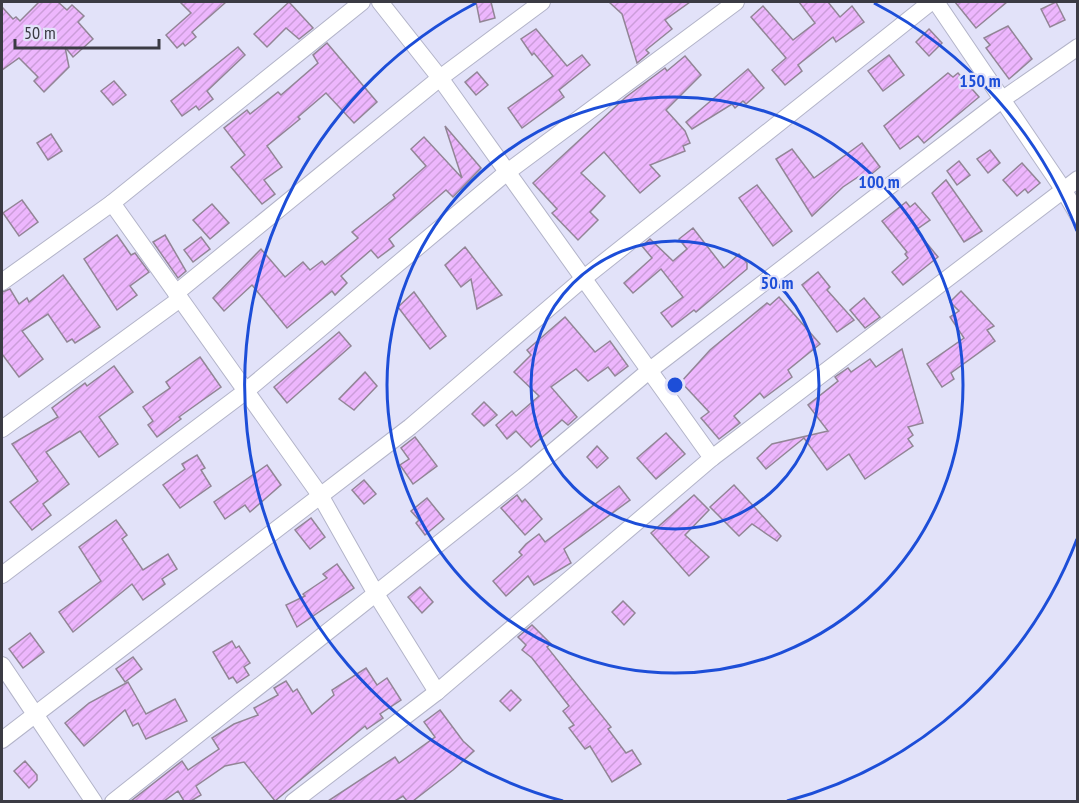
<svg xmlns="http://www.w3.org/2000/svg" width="1079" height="803" viewBox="0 0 1079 803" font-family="'PT Sans Narrow',sans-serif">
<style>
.building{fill:url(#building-hatch);stroke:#928596;stroke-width:1.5}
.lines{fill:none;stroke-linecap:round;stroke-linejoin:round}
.street-casing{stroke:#b3b4c9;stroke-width:18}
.street{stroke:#fff;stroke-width:16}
.ring{fill:none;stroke:#1d4ed8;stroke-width:3}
.centre{fill:#1d4ed8;stroke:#e2e2f9;stroke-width:3}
.ring-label{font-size:18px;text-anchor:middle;font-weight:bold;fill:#1d4ed8;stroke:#e2e2f9;stroke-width:4.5;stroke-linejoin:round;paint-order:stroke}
</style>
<defs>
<pattern id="building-hatch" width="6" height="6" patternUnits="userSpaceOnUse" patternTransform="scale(1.5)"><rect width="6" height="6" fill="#edb6fd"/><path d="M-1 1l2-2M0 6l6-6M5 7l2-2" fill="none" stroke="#cc9dda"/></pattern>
</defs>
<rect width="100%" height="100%" fill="#e2e2f9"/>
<g class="building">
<polygon points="39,2 58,2 67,10 72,5 84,16 78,22 93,39 73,57 65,47 69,67 44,92 34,81 38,77 19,58 2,70 2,7 13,19 16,17 20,21"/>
<polygon points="180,2 226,2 192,32 196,37 185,46 183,43 177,48 166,35 191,13"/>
<polygon points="289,2 313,28 299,39 286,28 267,47 254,34"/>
<polygon points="476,2 491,2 495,18 480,22"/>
<polygon points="609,2 690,2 665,20 672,29 646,50 649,53 637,63 622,14"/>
<polygon points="799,2 828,2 840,17 852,6 864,22 836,42 833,37 798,65 802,71 785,85 772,70 786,58 751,17 763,6 793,40 815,23"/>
<polygon points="955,2 1007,2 976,28"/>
<polygon points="1056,2 1065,20 1050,27 1041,9"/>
<polygon points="1008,26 1032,59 1009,79 986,48 990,45 984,38"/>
<polygon points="536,29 567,66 582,55 590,65 559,90 564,97 522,128 508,108 553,76 534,53 532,55 521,39"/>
<polygon points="929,29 942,43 929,56 916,42"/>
<polygon points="327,43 377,102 354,123 326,93 298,117 300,119 267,146 282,167 264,180 275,194 262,204 231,167 245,155 224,128 247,110 250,114 278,92 281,95 318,63 313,55"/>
<polygon points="238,47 245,55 207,91 213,99 199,110 196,106 182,116 171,101"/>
<polygon points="889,55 904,75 883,91 868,71"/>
<polygon points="685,56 701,75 666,110 685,131 690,143 683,146 685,151 650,165 660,176 640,193 604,152 581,173 605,196 590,212 598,220 578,240 552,213 557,209 533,183 626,97 665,68 667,71"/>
<polygon points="748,69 764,88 746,104 743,101 735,108 732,104 692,129 686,122"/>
<polygon points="477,72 488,85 476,95 465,82"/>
<polygon points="948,73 953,77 958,73 979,97 924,143 918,136 900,149 884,126"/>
<polygon points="114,81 126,95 113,105 101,91"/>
<polygon points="445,126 481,168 453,197 446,190 389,239 394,246 378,258 371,250 341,276 347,283 335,295 332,291 287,328 252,285 224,311 213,298 261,249 285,277 303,262 310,270 322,261 325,265 358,238 352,232 395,198 393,195 426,166 411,149 424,137 462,178"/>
<polygon points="51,134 62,151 48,160 37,143"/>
<polygon points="862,143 880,167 862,182 858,177 843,187 812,216 776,159 792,149 814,178"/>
<polygon points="990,150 1000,163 988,173 977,159"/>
<polygon points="959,161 970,175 957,185 947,171"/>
<polygon points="1022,163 1040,183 1028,193 1025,189 1017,196 1003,180"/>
<polygon points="946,180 982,231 964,242 932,193"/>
<polygon points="757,185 792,231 773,246 739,198"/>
<polygon points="22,200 38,222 19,236 3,213"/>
<polygon points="906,202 910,207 915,203 930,220 916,230 938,257 903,285 892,272 908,258 905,254 907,252 882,221"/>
<polygon points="212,204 229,223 210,239 193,220"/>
<polygon points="693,228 724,268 739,254 747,263 747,269 696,312 694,310 672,327 661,313 683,297 661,269 633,293 624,283 652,258 642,246 650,239 673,261 687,249 679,239"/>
<polygon points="117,235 131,255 135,253 149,272 130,286 137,295 117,310 84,259"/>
<polygon points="165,235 186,271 178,278 153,242"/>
<polygon points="201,237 210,249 193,262 184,250"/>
<polygon points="465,247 502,295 477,309 471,279 461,287 445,265"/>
<polygon points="818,272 830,287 827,290 854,320 837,332 802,285"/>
<polygon points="63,275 100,327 75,343 72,339 67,342 48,314 22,331 43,359 19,377 2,354 2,292 10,289 19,304 27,298 29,302"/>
<polygon points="961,291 994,326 987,330 995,341 951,373 954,379 942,387 927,364 964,338 950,317 959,311 950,302"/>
<polygon points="414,292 446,336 430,349 398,307"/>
<polygon points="779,297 820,344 788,370 792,377 764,398 760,393 734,416 740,423 719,439 701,418 709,412 681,382 710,350 767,303 770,305"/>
<polygon points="864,298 880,317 865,328 850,310"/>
<polygon points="565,317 595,352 610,341 628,366 615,376 608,367 588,381 576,369 551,387 577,417 568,425 562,420 531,447 516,431 507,439 496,425 512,411 516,416 539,396 514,372 531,355 527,350"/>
<polygon points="339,332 351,346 287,403 274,387"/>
<polygon points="902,349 923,423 908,427 913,435 908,439 913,446 865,479 849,454 827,470 804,438 766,469 757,458 772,444 828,431 808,405 838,381 835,377 848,368 851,372 870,359 876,367"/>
<polygon points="200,357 221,387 179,417 181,419 157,437 148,425 153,421 143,407 170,388 166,382"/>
<polygon points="114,366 133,392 99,417 118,444 99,457 80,431 46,452 69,484 43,504 51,515 32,530 10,502 38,481 12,444 58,417 52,408 85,383 87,386"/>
<polygon points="365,372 377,386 354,410 339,399"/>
<polygon points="484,402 497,415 484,426 472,414"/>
<polygon points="666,433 685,454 656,479 637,458"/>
<polygon points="415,437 437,466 413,484 400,465 409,459 401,448"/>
<polygon points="597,446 608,458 597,468 587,457"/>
<polygon points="197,455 205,468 201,470 211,486 180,508 163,485 185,469 182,464"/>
<polygon points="267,465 281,485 250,512 245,505 225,519 214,502"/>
<polygon points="364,480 376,494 364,504 352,490"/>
<polygon points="734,485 781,536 777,541 752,524 739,536 710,507"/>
<polygon points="619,486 630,500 564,549 571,563 534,585 528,576 506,596 493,581 522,555 519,552 526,544 539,534 545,542"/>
<polygon points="517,495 522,502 525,499 542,519 525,535 501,508"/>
<polygon points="694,495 709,510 685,535 709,557 689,576 651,533"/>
<polygon points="427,498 444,519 425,535 416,523 419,520 411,511"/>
<polygon points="311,518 325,537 310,549 295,530"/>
<polygon points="116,520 127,535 122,539 143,570 168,554 177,569 162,579 165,584 143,600 132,584 73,632 59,612 101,581 79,547"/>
<polygon points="337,564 354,588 297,627 286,605 305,596 303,594 327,578 323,574"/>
<polygon points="420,587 433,602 422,613 408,597"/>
<polygon points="623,601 635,613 624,625 612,612"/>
<polygon points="532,625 551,644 547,647 611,727 608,729 626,753 632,750 641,764 612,782 590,746 585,749 569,728 574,725 563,711 569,706 532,658 522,650 526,645 518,637"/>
<polygon points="30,633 44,652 23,668 9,649"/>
<polygon points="232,641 236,648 239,646 250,663 244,667 249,675 237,683 233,677 229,679 213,652"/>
<polygon points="133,657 142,669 125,682 116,669"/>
<polygon points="366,668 377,685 387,678 401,700 380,714 383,718 367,729 365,726 275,801 244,762 225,766 196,786 201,795 191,801 184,801 178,791 164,801 131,801 182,761 188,770 219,749 212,738 234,724 258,715 254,708 278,695 274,688 286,681 293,692 297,689 312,714 334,695 332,690"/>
<polygon points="128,682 146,714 175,699 187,721 146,739 138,723 133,726 125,710 84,746 65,723 89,703"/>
<polygon points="511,690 521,700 510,711 500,701"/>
<polygon points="440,710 463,741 474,751 453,770 413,801 407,801 403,796 395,801 328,801 395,757 399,763 435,737 424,722"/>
<polygon points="25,761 37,775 37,780 29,788 14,771"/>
</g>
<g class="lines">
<defs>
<g id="street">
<polyline points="380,2 440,78 712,458"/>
<polyline points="936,2 1063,189 1078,215"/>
<polyline points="112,203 320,495 376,594 437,692"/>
<polyline points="2,282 112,203 362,2"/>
<polyline points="176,293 440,78 542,2"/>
<polyline points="2,429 180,299"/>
<polyline points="2,575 246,391 506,173 736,2"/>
<polyline points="2,665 94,802"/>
<polyline points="2,740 410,427 584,278 931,2"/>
<polyline points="113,802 524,476 650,370 1003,99 1078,47"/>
<polyline points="293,802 437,692 712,458 1078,179"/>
</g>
</defs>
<use href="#street" class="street-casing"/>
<use href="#street" class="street"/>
</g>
<g class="ring">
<circle cx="675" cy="385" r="144"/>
<circle cx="675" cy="385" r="288"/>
<path d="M1077 539A431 431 0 0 1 787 801M563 801A431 431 0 0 1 476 3M874 3A431 431 0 0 1 1077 231"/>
</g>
<circle cx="675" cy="385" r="9" class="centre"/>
<g class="ring-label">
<text x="980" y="87">150 m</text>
<text x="879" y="188">100 m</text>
<text x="777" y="289">50 m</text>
</g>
<rect width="1079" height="803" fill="none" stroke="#3b3b44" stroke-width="6"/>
<path d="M15 39v9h144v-9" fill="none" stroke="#3b3b44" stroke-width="3"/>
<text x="24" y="39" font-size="18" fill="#3b3b44" stroke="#e2e2f9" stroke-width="4.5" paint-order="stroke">50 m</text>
</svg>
